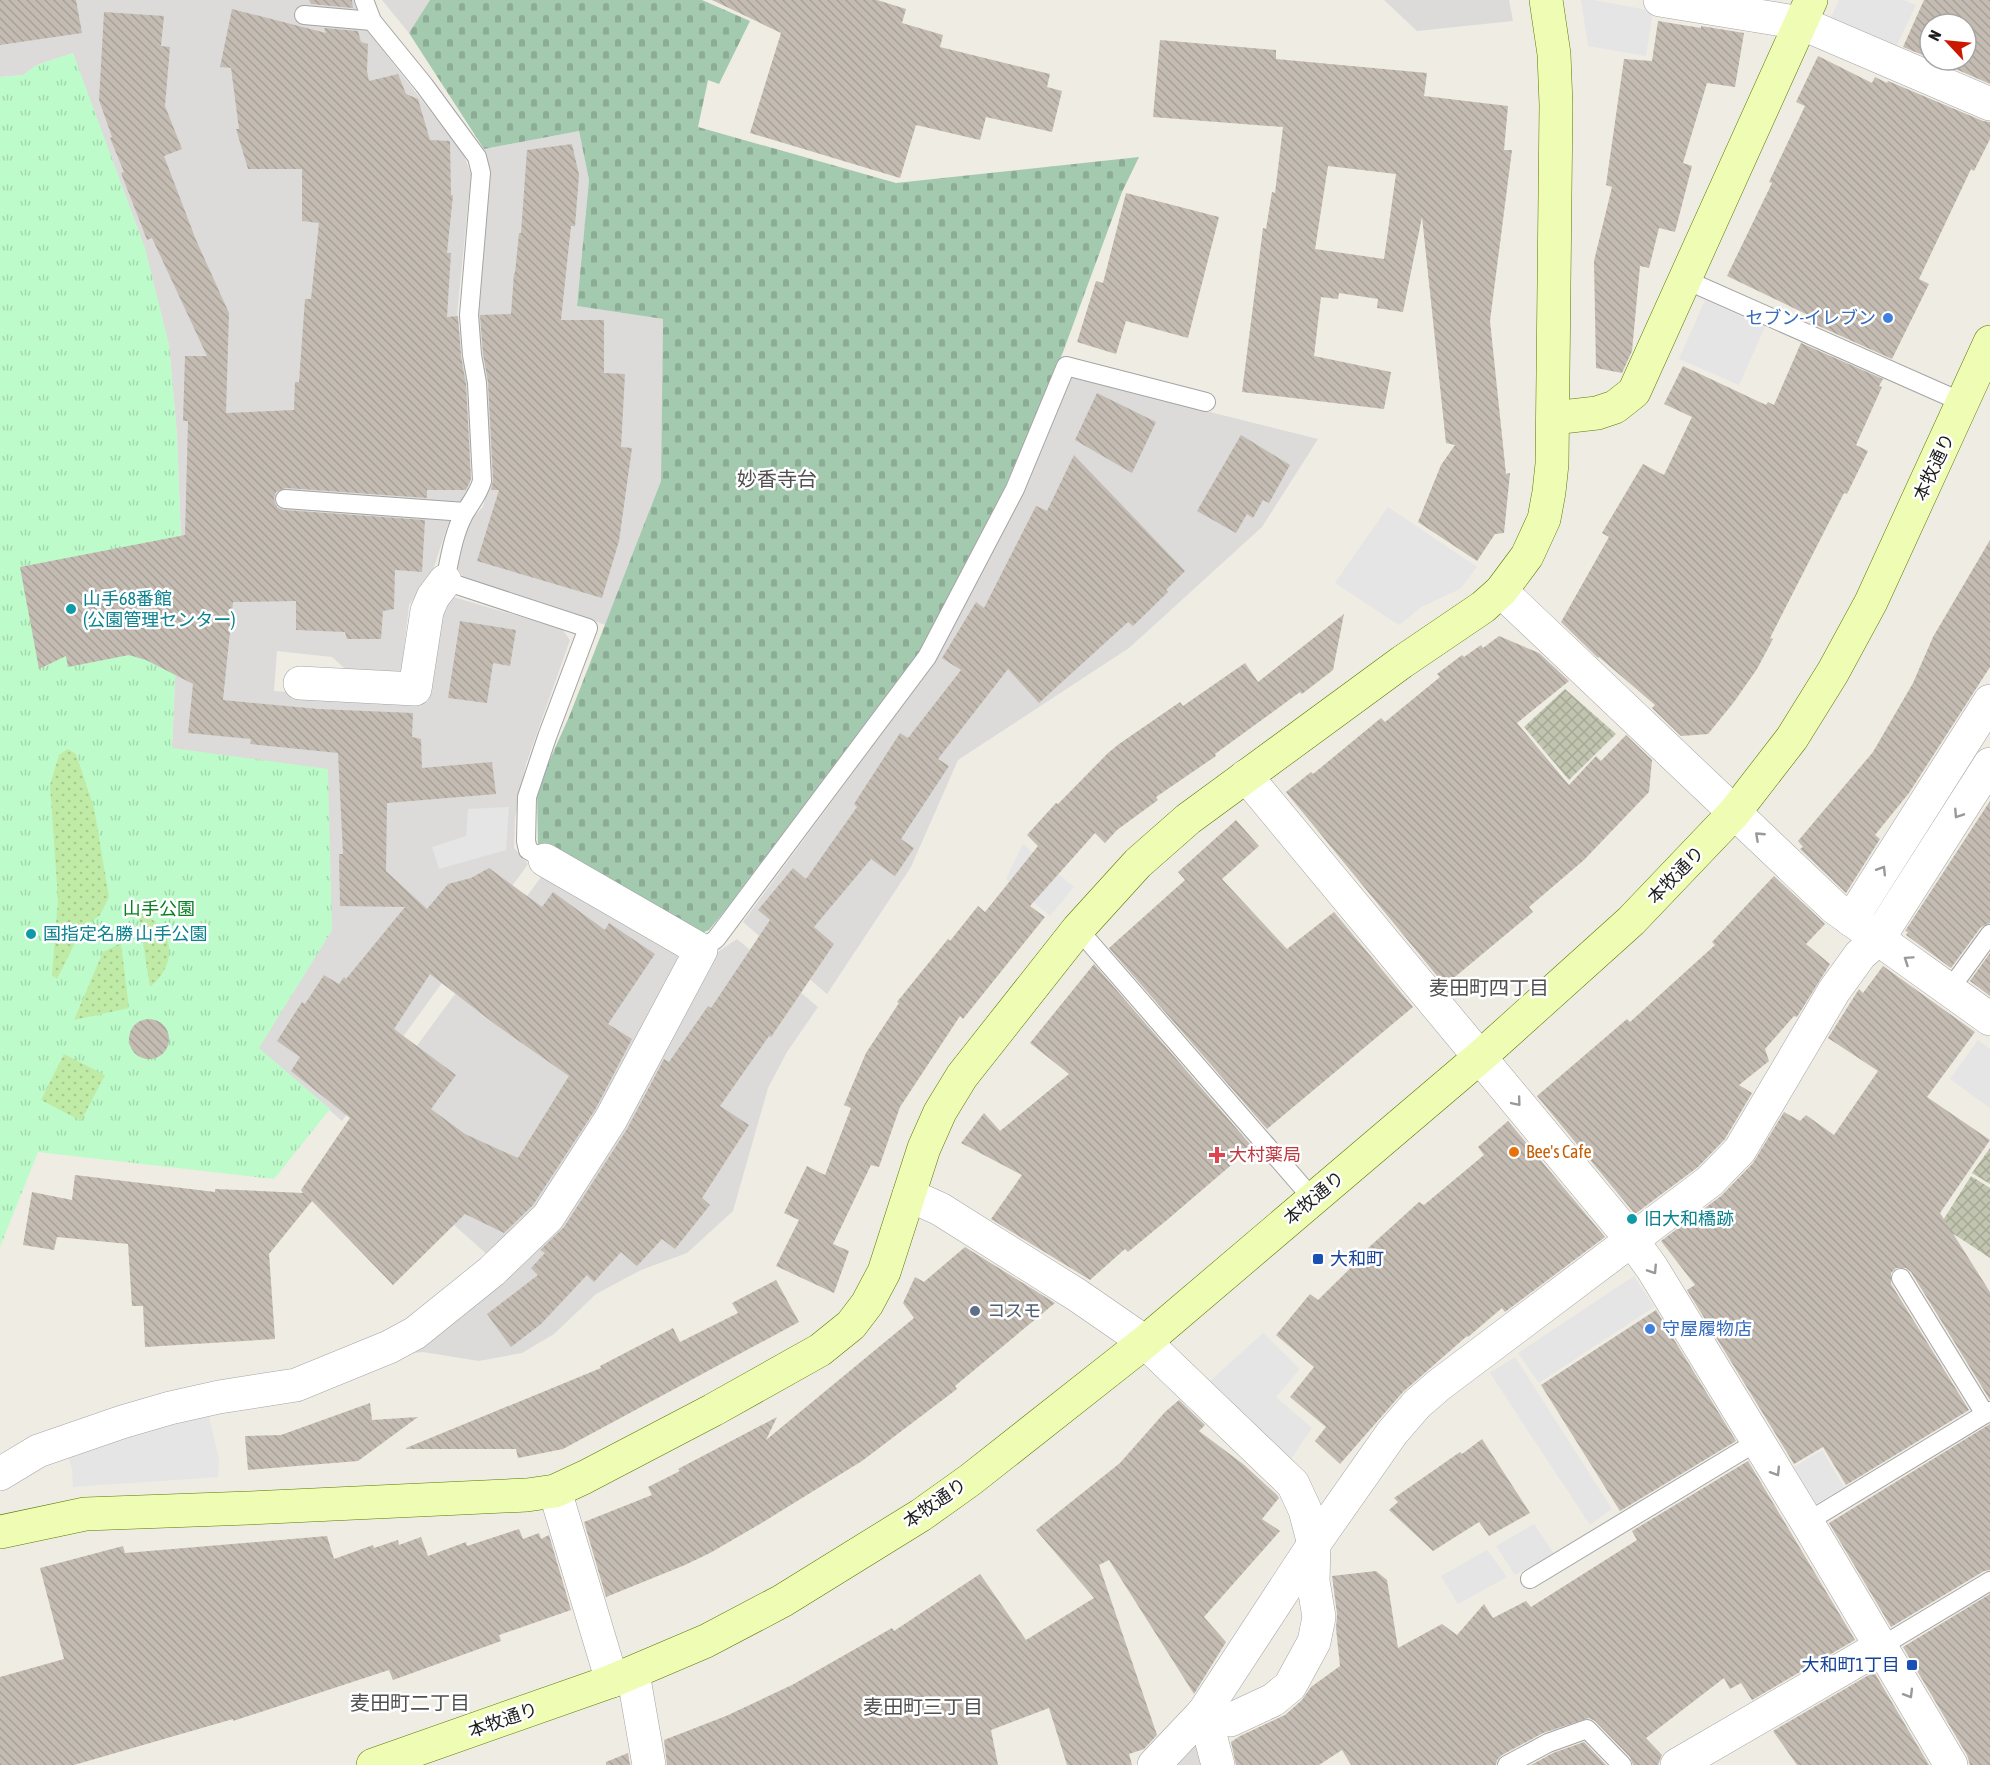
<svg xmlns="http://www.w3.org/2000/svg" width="1990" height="1765" viewBox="0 0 1990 1765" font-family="'Asap Condensed','Noto Sans JP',sans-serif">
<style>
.residential{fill:#dcdbda}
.construction{fill:url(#construction-cross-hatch)}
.cemetery{fill:url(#cemetery-stones)}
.park{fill:url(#park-tufts)}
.garden{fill:url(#garden-dots)}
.parking{fill:#e5e5e5}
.building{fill:url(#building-back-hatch);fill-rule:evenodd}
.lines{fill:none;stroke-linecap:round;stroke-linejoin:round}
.lane-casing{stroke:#a4a4a4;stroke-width:20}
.street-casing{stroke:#a4a4a4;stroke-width:34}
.secondary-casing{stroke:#5c7801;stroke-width:34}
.lane{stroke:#fff;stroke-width:18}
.street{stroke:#fff;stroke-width:33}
.secondary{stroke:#effcb4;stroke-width:33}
.oneway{stroke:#999}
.shop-dot{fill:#3f7fe0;stroke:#fff;stroke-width:2}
.culture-dot{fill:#0f9aa8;stroke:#fff;stroke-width:2}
.food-dot{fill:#e8710a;stroke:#fff;stroke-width:2}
.health-dot{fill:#e0444e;stroke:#fff;stroke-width:2}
.transit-dot{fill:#1a4fb4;stroke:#fff;stroke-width:2}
.service-dot{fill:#5c6f8a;stroke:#fff;stroke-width:2}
.labels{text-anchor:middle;stroke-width:5;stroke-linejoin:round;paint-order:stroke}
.shop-label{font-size:18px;fill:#366cbe;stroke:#fff;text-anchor:end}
.street-label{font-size:18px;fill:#1d1d1d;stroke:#fff}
.culture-label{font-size:18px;fill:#0d838f;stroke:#fff;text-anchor:start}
.park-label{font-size:18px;fill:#087f20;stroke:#fff}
.food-label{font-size:18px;fill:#c56008;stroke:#fff;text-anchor:start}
.health-label{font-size:18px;fill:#be3a42;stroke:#fff;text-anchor:start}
.transit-label{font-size:18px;fill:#164399;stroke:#fff;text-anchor:start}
.service-label{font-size:18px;fill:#4e5e75;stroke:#fff;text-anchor:start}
.neighbourhood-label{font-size:20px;fill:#505050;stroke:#fff}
</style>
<defs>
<pattern id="construction-cross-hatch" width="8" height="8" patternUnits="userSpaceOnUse" patternTransform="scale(1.5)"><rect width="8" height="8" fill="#c1c4ae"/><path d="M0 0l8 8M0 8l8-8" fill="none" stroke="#a5a895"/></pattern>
<pattern id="cemetery-stones" width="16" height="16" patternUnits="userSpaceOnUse" patternTransform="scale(1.5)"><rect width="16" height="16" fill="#a3c9ae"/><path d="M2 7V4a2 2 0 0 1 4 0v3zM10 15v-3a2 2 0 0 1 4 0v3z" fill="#8cac95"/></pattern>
<pattern id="park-tufts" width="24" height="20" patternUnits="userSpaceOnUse" patternTransform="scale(1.5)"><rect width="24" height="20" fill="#befbca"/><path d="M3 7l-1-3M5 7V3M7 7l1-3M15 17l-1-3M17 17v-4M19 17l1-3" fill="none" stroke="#a3d7ad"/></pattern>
<pattern id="garden-dots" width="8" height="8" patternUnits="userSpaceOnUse" patternTransform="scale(1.5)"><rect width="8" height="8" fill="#c0eba7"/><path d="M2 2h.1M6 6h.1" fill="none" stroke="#a5c98f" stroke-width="1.8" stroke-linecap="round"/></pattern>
<pattern id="building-back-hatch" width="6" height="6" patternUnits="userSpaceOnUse" patternTransform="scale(1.5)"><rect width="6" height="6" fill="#c4bcb2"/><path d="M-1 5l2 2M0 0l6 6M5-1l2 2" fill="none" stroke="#a8a199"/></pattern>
</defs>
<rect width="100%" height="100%" fill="#efece3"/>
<g class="residential">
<polygon points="0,0 357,0 358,7 377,43 463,153 471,174 457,315 468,387 471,477 469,493 447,527 431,576 409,605 401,675 350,673 332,657 277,651 274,691 428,702 437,617 450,596 562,629 570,640 526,764 515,818 514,848 528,864 342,1121 258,1048 332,930 172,749 181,541 177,435 169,345 73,53 37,65 23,75 0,77"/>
<polygon points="382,0 430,0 409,33"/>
<polygon points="1384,0 1509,0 1513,21 1417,31"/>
<polygon points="579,131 589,180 577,306 663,319 661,481 606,625 465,580 456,566 467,523 483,507 491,471 477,306 488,179 484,149"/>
<polygon points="1070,377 1318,439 1262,527 1129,648 958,760 911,867 827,994 743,922 934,663 1022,491"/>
<polygon points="544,873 687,959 542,1211 490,1257 352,1134"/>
<polygon points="737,939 818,1007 787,1052 768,1088 733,1211 687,1253 641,1270 596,1294 554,1334 522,1353 479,1361 423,1352 394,1355 496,1280 707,959"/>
<polygon points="1198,1742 1205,1765 1175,1765"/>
</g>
<g class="construction">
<polygon points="1565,689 1616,734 1569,780 1524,727"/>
<polygon points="1990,1148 1990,1184 1972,1173"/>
<polygon points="1971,1176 1990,1188 1990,1258 1940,1225"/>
</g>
<polygon class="cemetery" points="430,0 702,0 750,21 719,84 708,80 698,127 896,183 1139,157 1122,192 1063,352 1006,485 921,649 727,908 709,930 699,934 538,848 537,788 569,717 661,481 663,319 577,306 589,180 579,131 484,149 409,33"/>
<polygon class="park" points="73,53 145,248 169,345 177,435 181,541 172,748 328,769 332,930 259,1048 330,1109 274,1179 38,1152 0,1247 0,77 23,75 37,65"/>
<g class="garden">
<polygon points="68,749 76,754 94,808 109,897 100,915 82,929 57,979 52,975 58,899 50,785 59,755"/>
<path d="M138 911C174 927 180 962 150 987Z"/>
<polygon points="121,943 129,1008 74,1020 103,952"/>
<polygon points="64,1054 105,1075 81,1121 41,1100"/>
</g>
<g class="parking">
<polygon points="1581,0 1593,0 1653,11 1646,56 1588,46"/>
<polygon points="1839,0 1903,0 1916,5 1895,49 1829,22"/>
<polygon points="1705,300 1765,327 1739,385 1679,359"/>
<polygon points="1388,507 1477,567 1460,589 1421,607 1399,625 1335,583"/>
<polygon points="509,807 506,850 439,869 432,847 466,836 468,809"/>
<polygon points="1023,844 1074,887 1050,916 1006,879"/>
<polygon points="1978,1040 1990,1049 1990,1108 1950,1079"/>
<polygon points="1634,1276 1654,1307 1539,1383 1518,1353"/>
<polygon points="1263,1333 1300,1369 1276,1397 1312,1428 1287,1465 1208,1383"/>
<polygon points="1515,1357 1612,1509 1590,1525 1490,1373"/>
<polygon points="208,1412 219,1460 218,1477 73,1487 72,1469 67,1454"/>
<polygon points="1822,1450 1844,1487 1816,1504 1794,1467"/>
<polygon points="1534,1524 1554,1554 1515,1575 1496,1546"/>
<polygon points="1487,1550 1507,1577 1458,1604 1441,1576"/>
</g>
<g class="building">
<polygon points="0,0 76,0 82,33 0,45"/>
<polygon points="309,0 352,0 353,8 311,4"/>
<polygon points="712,0 877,0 906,9 902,23 943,35 940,47 1050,74 1047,87 1062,91 1052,132 986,117 980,140 916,125 900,178 750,133 781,33"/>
<polygon points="1924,0 1990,0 1990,84 1935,60 1966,60 1966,24 1930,24 1930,58 1903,47"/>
<path d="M232 9 326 33 324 28 358 31 361 42 368 44 367 71 369 81 398 74 406 94 418 99 430 140 450 141 451 195H453L447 253H451L447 317 458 316 461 356 466 384 471 479 466 490H427V498L286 488 276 492 274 498 275 503 278 508 284 510 425 520 422 572 395 570 394 609 383 611 381 639H347L345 632 296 630V601L233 602 223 700 318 709 413 713 412 737 421 739 422 768 492 762 496 794 387 803 386 871 427 909 448 884 471 878 489 868 542 907 553 892 605 930 609 923 655 954 608 1024 632 1039 595 1110 533 1205 504 1233 465 1214 393 1285 312 1201 269 1254 275 1339 145 1347 143 1306H132L128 1244 57 1237 54 1250 23 1245 32 1192 72 1200 75 1175 215 1192V1189L303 1193 301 1190 350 1118 291 1071 300 1057 277 1041 302 1002 305 1004 324 975 339 984 344 977 346 979 405 907 340 906 339 854H343L338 753 250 744 251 739 188 733 193 684 146 660 129 655 68 667 66 656 39 669 20 567 185 535 188 421H183L185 356H207L152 238 147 240 121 173 124 172 110 138 112 137 99 100 104 12 164 16 161 46 170 47 165 106 182 149 164 156 196 240 229 313 226 413 294 410 295 382H299L305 299H311L319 223 302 221V169H248L236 129H239L231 68 220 67ZM430 974 496 1025 569 1076 518 1158 465 1134 431 1109 456 1075 394 1029Z"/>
<polygon points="1658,21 1701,28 1701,26 1744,33 1735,87 1707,83 1683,163 1692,166 1675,232 1659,228 1649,268 1640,266 1632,351 1622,373 1596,368 1594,261 1612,187 1606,185 1624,59 1652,61"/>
<path d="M1160 40 1276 50V59L1427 73 1424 96 1508 106 1504 150H1512L1490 321 1506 474 1510 473 1504 533 1495 534 1477 561 1418 522 1441 465 1455 445 1446 443 1422 217 1403 312 1377 308 1378 299 1339 293 1338 299 1321 297 1314 356 1391 372 1384 409 1242 392 1263 228 1266 229 1272 192 1275 193 1283 127 1153 117ZM1328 166 1396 174 1384 259 1315 249Z"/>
<polygon points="1818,56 1872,83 1875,77 1887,83 1888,81 1983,121 1990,122 1990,139 1974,171 1971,169 1919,279 1929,284 1892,359 1810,322 1812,317 1727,276 1772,183 1769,182 1805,106 1796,102"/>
<polygon points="572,144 579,175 575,226 571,226 561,320 604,320 604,373 625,374 621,447 632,448 619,541 602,598 477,561 499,490 491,490 493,480 488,382 483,354 480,315 511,314 514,273 515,273 519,233 521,233 527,150"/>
<polygon points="1126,193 1219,217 1188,338 1126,321 1116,354 1077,342 1096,281 1103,283"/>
<polygon points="1801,343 1883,379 1879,386 1882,387 1856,445 1868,451 1847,494 1844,493 1770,638 1773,639 1757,669 1734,702 1708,734 1681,736 1652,708 1655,705 1599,657 1598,658 1561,622 1609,537 1602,533 1643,464 1664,475 1692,417 1664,404 1683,366 1766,405 1768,402 1774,405"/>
<polygon points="1097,393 1156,422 1132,473 1075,440"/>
<polygon points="1241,435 1290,465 1269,503 1263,500 1253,518 1247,514 1236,533 1197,511"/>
<polygon points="1074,455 1185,571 1166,590 1168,592 1133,626 1128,622 1039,703 1008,669 938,759 949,766 901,839 914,848 895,876 871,859 814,927 834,944 771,1037 769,1036 720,1106 749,1125 702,1198 710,1205 675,1249 662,1239 637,1266 621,1252 594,1282 587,1275 541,1324 511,1347 487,1314 538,1275 531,1268 545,1253 540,1250 564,1227 627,1129 664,1059 669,1062 708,1006 711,1008 770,920 758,910 793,868 806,879 857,807 854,804 900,733 908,738 961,670 942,658 976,602 984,608 1036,506 1047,511"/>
<polygon points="1990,540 1990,667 1909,793 1875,835 1880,839 1846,893 1800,849 1803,847 1798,841 1873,752 1913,683 1933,637"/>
<polygon points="1344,614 1333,670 1302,694 1300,692 1215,754 1216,756 1156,797 1158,800 1117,830 1105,843 1095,833 1030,906 1045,917 963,1019 960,1016 900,1107 879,1167 871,1165 833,1244 849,1251 834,1293 776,1266 799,1220 784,1213 807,1166 825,1175 851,1108 844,1105 866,1053 899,1003 897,1002 948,939 950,941 978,906 985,912 1038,846 1027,835 1056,803 1058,804 1108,753 1119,744 1180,702 1183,706 1245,663 1258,682"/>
<polygon points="460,621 516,630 510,666 493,663 487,703 448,698"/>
<polygon points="1499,636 1539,653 1569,681 1517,723 1569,785 1596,756 1601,761 1626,735 1652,760 1649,792 1584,860 1529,907 1533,912 1450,981 1447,978 1442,982 1286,792 1311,772 1313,774 1381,718 1385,722 1440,677 1437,674 1462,655 1464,657 1481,645 1483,648"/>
<polygon points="1990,801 1990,923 1981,927 1951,968 1906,935 1908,932 1905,931"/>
<polygon points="1236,820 1259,846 1222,879 1287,949 1334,912 1413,1007 1267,1129 1109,948 1185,880 1178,872"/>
<polygon points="1774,876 1825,924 1806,944 1830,964 1797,1017 1794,1016 1765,1049 1769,1061 1739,1085 1752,1093 1725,1139 1698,1167 1635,1214 1537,1096 1627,1019 1630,1022 1715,945 1712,942"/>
<polygon points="1990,953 1990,996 1970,981"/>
<polygon points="1094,964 1250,1144 1247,1146 1250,1149 1167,1220 1128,1252 1125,1249 1090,1280 991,1219 1022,1175 961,1143 984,1113 1000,1131 1069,1074 1030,1043"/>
<polygon points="1883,966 1975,1032 1927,1097 1990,1140 1940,1213 1990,1292 1990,1400 1911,1272 1906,1268 1896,1268 1891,1273 1891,1284 1969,1410 1846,1485 1823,1447 1794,1464 1687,1290 1695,1285 1661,1241 1721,1196 1753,1163 1784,1112 1800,1121 1806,1115 1834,1135 1878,1071 1828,1038 1859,989 1863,993"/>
<circle cx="149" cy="1039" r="20"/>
<polygon points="1508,1121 1605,1237 1505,1312 1502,1308 1468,1337 1467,1336 1403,1392 1340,1464 1315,1441 1326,1427 1290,1397 1314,1367 1276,1335 1310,1294 1318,1300 1369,1250 1367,1249 1419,1202 1424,1205 1484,1155 1478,1147"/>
<polygon points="965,1247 1055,1303 955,1386 957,1389 862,1461 760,1524 710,1553 685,1565 606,1597 584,1522 652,1495 648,1487 680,1471 678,1469 777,1417 766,1440 914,1318 903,1303 915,1277 924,1282"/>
<polygon points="776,1280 799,1322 563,1449 518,1458 516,1449 406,1449 406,1448 601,1368 600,1366 673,1328 680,1342 738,1313 732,1303"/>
<polygon points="1656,1310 1736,1441 1620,1511 1541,1385"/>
<polygon points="1179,1400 1205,1425 1199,1431 1243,1464 1277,1495 1279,1498 1262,1519 1280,1531 1204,1617 1226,1642 1194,1694 1109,1560 1099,1565 1157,1735 1144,1749 1129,1754 1132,1765 1067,1765 1049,1708 991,1730 998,1765 667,1765 664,1740 726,1716 792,1685 892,1628 894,1631 980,1574 1026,1640 1094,1598 1036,1530 1120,1463 1165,1412"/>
<polygon points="370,1403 372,1420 418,1417 358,1461 248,1470 245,1436 281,1435"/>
<polygon points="1990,1424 1990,1570 1984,1571 1891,1627 1829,1523"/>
<polygon points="1482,1439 1530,1513 1489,1536 1479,1522 1433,1551 1389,1510 1398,1502 1394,1498 1460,1452 1462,1454"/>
<polygon points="1748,1461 1855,1640 1752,1700 1741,1683 1730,1689 1724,1678 1646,1738 1662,1755 1658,1765 1633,1765 1630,1757 1595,1721 1589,1718 1543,1733 1502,1755 1497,1760 1496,1765 1351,1765 1342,1750 1319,1765 1236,1765 1231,1742 1240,1736 1285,1715 1302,1700 1311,1687 1340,1666 1336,1628 1337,1614 1332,1576 1376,1571 1387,1580 1398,1648 1442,1624 1457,1635 1484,1604 1493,1618 1526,1601 1531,1607 1637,1540 1632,1531"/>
<polygon points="519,1529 523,1539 539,1533 541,1539 549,1535 571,1610 499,1635 501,1641 393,1680 389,1670 233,1721 233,1719 74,1765 0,1765 0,1677 64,1659 40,1568 123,1546 125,1553 327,1536 334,1559 373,1545 374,1548 398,1540 399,1545 421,1537 428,1556 466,1542 467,1546"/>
<polygon points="1990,1594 1990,1765 1970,1765 1967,1755 1903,1647"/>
<polygon points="1874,1672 1929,1765 1797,1765 1773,1731"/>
<polygon points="1584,1742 1606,1765 1531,1765 1553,1753"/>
<polygon points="628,1753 630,1765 606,1765 606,1762"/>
</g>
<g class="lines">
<defs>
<g id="lane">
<path d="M364 0 372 21 424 85 477 157 481 173 469 315 472 355 477 383 482 481C478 495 471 502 464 514 453 535 450 558 445 581L588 628 547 737 527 797 526 841 528 850 545 860"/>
<polyline points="304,15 372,21"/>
<polyline points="1686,280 1964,403"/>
<polyline points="285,499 465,512"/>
<polyline points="1078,929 1313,1199"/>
<polyline points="701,950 716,939 927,657 1015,489 1066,366 1206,402"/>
<polyline points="1950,989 1990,934"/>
<polyline points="1901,1278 1985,1414"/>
<polyline points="1807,1522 1990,1411"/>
<polyline points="1530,1579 1758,1441"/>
<polyline points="1880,1647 1990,1581"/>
<polyline points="1507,1765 1548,1743 1587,1729 1622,1765"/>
</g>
<g id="street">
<polyline points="1660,0 1801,23 1990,104"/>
<polyline points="1501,591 1835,908 1990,1019"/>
<polyline points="300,683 415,689 427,611 433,597 445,581"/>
<polyline points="1246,776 1631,1239 1652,1268 1807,1522 1951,1765"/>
<polyline points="1851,920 1990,701"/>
<polyline points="909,1195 940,1209 1077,1295 1145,1342 1293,1484 1305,1510 1314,1544 1313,1581 1319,1617 1314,1642 1290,1686 1273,1700 1230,1720 1204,1712"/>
<polyline points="0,1474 38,1451 122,1422 170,1408 219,1397 296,1385 389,1347 415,1333 492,1271 548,1217 611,1119 701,950 545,860"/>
<polyline points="555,1491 612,1681"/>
<polyline points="633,1673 649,1765"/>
<polyline points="1204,1712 1218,1765"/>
<polyline points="1154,1765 1204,1712 1314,1544 1392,1433 1417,1404 1439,1385 1710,1181 1740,1150 1834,991 1860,955 1878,939 1990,764"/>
<polyline points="1677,1765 1880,1647"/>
</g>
<g id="secondary">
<polyline points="1553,418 1597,413 1615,407 1634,392 1811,0"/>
<polyline points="0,1532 85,1514 249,1508 527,1495 555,1491 585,1477 713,1410 820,1350 851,1325 867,1304 884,1272 924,1148 940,1112 962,1076 1078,929 1138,863 1188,819 1402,662 1483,607 1501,591 1527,556 1544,519 1549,492 1552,464 1556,105 1554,54 1546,0"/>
<polyline points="373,1765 612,1681 706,1641 782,1601 921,1515 970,1480 1145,1342 1480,1057 1631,921 1734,813 1792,738 1833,672 1871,602 1990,342"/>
</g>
</defs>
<use href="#lane" class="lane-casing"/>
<use href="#street" class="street-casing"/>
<use href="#secondary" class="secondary-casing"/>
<use href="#lane" class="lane"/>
<use href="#street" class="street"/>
<use href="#secondary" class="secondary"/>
</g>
<defs><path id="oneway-chevron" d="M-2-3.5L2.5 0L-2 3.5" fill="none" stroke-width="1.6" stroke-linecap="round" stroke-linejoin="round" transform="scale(1.5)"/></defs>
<g class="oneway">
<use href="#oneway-chevron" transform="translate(1958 814) rotate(123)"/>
<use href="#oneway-chevron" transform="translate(1759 836) rotate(-137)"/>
<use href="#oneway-chevron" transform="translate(1882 870) rotate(-58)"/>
<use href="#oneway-chevron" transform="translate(1908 960) rotate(-146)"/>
<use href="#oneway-chevron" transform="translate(1517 1102) rotate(50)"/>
<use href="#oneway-chevron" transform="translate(1653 1270) rotate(57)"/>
<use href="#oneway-chevron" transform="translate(1776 1472) rotate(58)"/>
<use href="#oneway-chevron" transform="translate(1909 1694) rotate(59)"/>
</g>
<g class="shop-dot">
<circle cx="1888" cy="318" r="6"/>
<circle cx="1650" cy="1329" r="6"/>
</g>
<g class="culture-dot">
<circle cx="71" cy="609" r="6"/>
<circle cx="31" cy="934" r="6"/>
<circle cx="1632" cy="1219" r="6"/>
</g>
<circle class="food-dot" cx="1514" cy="1152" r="6"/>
<path class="health-dot" d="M1214 1146h6v6h6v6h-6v6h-6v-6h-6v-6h6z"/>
<g class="transit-dot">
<rect x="1312" y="1253" width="12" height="12" rx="3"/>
<rect x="1906" y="1659" width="12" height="12" rx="3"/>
</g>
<circle class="service-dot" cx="975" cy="1311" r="6"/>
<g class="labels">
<g class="shop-label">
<text x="1876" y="324">セブン-イレブン</text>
<text x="1662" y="1335" text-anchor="start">守屋履物店</text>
</g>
<g class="street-label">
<text transform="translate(1934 467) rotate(-65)" y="6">本牧通り</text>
<text transform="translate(1676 875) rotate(-46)" y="6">本牧通り</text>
<text transform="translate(1314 1198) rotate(-40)" y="6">本牧通り</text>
<text transform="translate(935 1503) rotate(-35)" y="6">本牧通り</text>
<text transform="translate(503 1720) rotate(-19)" y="6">本牧通り</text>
</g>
<g class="culture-label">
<text x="83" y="605">山手68番館<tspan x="83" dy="21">(公園管理センター)</tspan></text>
<text x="43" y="940">国指定名勝 山手公園</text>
<text x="1644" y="1225">旧大和橋跡</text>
</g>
<g class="park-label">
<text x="159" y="915">山手公園</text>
</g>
<g class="food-label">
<text x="1526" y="1158">Bee's Cafe</text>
</g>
<g class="health-label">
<text x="1229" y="1161">大村薬局</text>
</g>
<g class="transit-label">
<text x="1330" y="1265">大和町</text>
<text x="1900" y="1671" text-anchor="end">大和町1丁目</text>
</g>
<g class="service-label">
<text x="987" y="1317">コスモ</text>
</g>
<g class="neighbourhood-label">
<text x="777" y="486">妙香寺台</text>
<text x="1489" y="995">麦田町四丁目</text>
<text x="410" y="1710">麦田町二丁目</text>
<text x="923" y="1714">麦田町三丁目</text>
</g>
</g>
<g transform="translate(1948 42) rotate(296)"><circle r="28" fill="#ffffff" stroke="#a5a5a5" stroke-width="1.5"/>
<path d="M0-4.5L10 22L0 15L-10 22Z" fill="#cb1900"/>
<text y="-9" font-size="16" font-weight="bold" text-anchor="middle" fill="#1d1d1d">N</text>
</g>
</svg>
